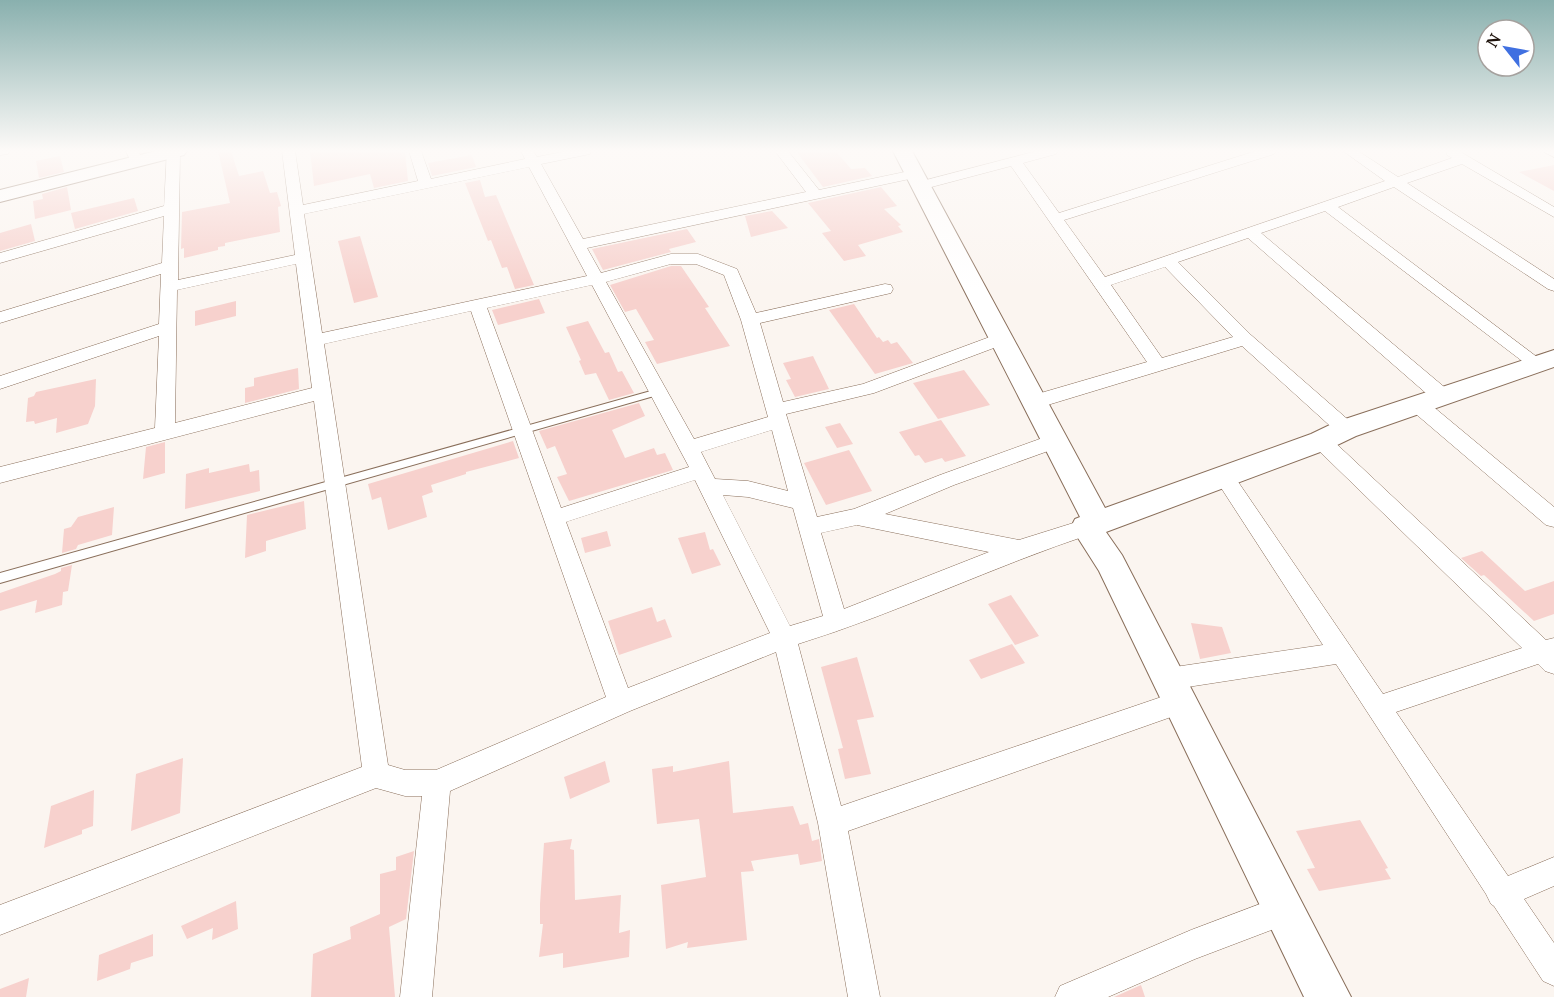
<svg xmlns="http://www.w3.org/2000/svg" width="1554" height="997" viewBox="0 0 1554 997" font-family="'PT Serif',serif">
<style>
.building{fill:#f7d1cd}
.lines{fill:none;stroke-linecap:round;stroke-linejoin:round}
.lane-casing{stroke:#896e5a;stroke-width:2}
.street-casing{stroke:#896e5a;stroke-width:1}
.secondary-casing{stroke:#896e5a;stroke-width:2}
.lane{fill:#fff;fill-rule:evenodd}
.street{fill:#fff;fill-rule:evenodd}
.secondary{fill:#fff;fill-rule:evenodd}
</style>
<rect width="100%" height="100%" fill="#fbf5f0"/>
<g class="building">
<polygon points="218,151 231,151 239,176 263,171 270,193 277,192 281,206 278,207 280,232 225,243 225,246 218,247 218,250 184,258 184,248 181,249 182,212 230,203"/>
<polygon points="310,151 405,151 408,181 374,188 370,174 314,186"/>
<polygon points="796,151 836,151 851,169 865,168 872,176 823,187"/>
<polygon points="472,155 476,167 432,176 428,163"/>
<polygon points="60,156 64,172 39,178 36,161"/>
<polygon points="1554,165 1554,191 1519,172"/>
<polygon points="480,180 485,197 496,195 534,285 515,289 507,267 502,268 491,240 488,241 465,183"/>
<polygon points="67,187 71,210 35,219 33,201 43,199 42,194"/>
<polygon points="881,187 897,206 884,209 901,225 898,226 903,232 858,245 866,256 844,261 822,233 831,231 808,203"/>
<polygon points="134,198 138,211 75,229 71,213"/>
<polygon points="772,211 788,228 751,237 745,216"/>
<polygon points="31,224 35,241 0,251 0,233"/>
<polygon points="687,229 696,242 669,249 671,252 603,270 592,249"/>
<polygon points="360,236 378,297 354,303 338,241"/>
<polygon points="671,266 681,266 709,307 705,308 730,346 657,364 645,342 654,340 636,309 625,312 610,285"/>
<polygon points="539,299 545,313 498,325 492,310"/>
<polygon points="236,301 236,316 195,326 195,311"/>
<polygon points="854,304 877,338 879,337 883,342 888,340 891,344 897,342 913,363 875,374 829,310"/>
<polygon points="588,321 605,353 609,352 618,372 622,371 634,393 609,400 596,373 585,375 579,361 581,360 566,327"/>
<polygon points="813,356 829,389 795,397 786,380 791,379 783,363"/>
<polygon points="298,368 299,389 245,403 245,388 254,386 254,378"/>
<polygon points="964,370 990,405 938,419 913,383"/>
<polygon points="96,379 95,406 88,424 56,433 57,418 35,424 34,421 26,422 28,398 34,396 36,392"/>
<polygon points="639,403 645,416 612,430 625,458 654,448 657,455 665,453 673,470 569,501 557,477 567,474 555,446 547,449 539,431"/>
<polygon points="941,420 966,456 945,462 942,458 925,463 919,455 915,456 899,432"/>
<polygon points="840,423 853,444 837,448 825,427"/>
<polygon points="513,441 519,458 466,472 466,474 431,485 433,492 422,496 427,517 388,530 381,497 372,500 368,484"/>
<polygon points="165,442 165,473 143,479 146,447"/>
<polygon points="849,450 872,491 826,505 804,463"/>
<polygon points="249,464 250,472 259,470 260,491 185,509 186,474 209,468 209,473"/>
<polygon points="304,501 306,529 266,541 266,551 245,558 247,515"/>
<polygon points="114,507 112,535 78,545 76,549 62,553 64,529 71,527 78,517"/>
<polygon points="607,531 611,546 585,553 581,538"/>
<polygon points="705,532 710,550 713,549 721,565 692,574 678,538"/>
<polygon points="1482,551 1525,591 1554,581 1554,614 1534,621 1484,575 1481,576 1461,558"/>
<polygon points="72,565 68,591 63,592 62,605 35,613 37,600 0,611 0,593 55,574 61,571 61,568"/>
<polygon points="1011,595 1039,636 1015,645 988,604"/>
<polygon points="652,607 657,622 665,619 672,637 619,655 608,621"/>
<polygon points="1191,623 1222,627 1231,653 1200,659"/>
<polygon points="1012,644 1025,663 981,679 969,660"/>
<polygon points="857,657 874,717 857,720 871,774 845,779 838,749 843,748 821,667"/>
<polygon points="183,758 180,813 131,831 136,774"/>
<polygon points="605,761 610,782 570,799 564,777"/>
<polygon points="729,761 733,813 793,806 800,825 808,823 812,841 819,839 822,861 800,865 798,854 751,861 754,871 741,872 747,940 687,948 688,942 666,949 661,885 706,877 699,819 657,824 652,769 673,766 673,772"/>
<polygon points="94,790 93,826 82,830 82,834 44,848 51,806"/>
<polygon points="1360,820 1388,868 1385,869 1391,879 1319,891 1307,869 1315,868 1296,831"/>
<polygon points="572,839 570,849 574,850 575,900 621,895 619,933 630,930 629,957 563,968 563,953 539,957 543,924 540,924 540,904 544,843"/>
<polygon points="414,851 406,919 389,927 395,997 311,997 313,954 351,939 350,927 380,914 380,874 396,870 396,857"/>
<polygon points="236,901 238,929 212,940 213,928 187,939 181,926"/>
<polygon points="153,934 153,956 131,963 130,969 97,981 99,955"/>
<polygon points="29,978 26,997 0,997 0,989"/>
<polygon points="1141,985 1145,997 1114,997"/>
</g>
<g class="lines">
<defs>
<polygon id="lane" points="658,389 663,392 661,394 0,583 0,573"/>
<g id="street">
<polygon points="0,151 10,151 8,154 0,155"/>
<polygon points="126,151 138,151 144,161 137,165 132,164"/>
<path d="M167 151 180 152 178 280 295 255 282 151H295L303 205 418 181 409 151H421L431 179 525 159 521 151H533L537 157 567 151H591L590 154 541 164 583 239 806 192 775 151H788L819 190 914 170 919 171 921 174 914 178 587 248 601 273 671 254H698L737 269 756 313 885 284 891 285 893 289 891 293 760 323 783 402 863 384 995 335H1007L1010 339 1007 343 874 393 786 414 817 517 854 509 940 475 1048 436 1055 434 1062 436 1065 441 1062 446 954 485 885 514 1019 540 1086 519 1094 521 1097 527 1094 533C994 566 898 613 798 644L841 806 1179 691 1188 695 1192 703 1188 711 848 831 880 997H848L818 823 776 652 630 711 450 791 432 997H400L422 796H405L376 788 0 935V905L362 767 314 401 0 483V467L155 428 159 336 0 389V376L159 324 161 274 0 323V312L162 263 164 216 0 263V253L164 206ZM529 167 587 276 322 333 304 214ZM296 264 312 388 175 423 177 290ZM671 264H696L724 275 741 320 768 417 694 439 606 282ZM592 285 689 467 561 508 487 308ZM471 311 606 697 436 770H405L388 765 324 344ZM772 430 788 491 748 481 715 479 701 452ZM695 480 770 633 628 688 566 522ZM723 495 748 497 793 508 823 616 790 626ZM857 525 989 552 844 609 821 533Z"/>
<path d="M1037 151H1058L1056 154 1023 163 1059 213 1256 151H1276L1274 154 1064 220 1105 277 1385 181 1343 151H1358L1398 177 1452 158 1447 155 1446 151H1459L1554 207V217L1462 164 1407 183 1554 279V291L1548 289 1394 187 1338 207 1545 363 1542 367H1530L1325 211 1261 233 1449 391 1451 396 1449 401 1442 402 1435 401 1248 238 1178 262 1251 335 1353 424 1356 429 1353 434 1346 436 1339 434 1242 346 1041 407 1034 408 1027 407 1025 402 1027 397 1147 362 1011 166 920 190 913 186 915 183ZM1165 267 1233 337 1162 358 1111 285Z"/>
<polygon points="1542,151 1554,151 1554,157"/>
<polygon points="1417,398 1424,399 1554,507 1554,527 1546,525 1410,409 1408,404 1410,399"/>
<polygon points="1321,434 1328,436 1546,640 1554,638 1554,674 1545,671 1538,664 1396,712 1508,876 1554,857 1554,886 1524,899 1554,943 1554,986 1543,981 1494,906 1491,904 1486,894 1336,664 1168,690 1159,687 1156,679 1159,671 1168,668 1323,645 1216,480 1213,475 1216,470 1223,467 1230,470 1383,694 1522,648 1314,446 1311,441 1314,436"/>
<polygon points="1284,895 1295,899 1299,910 1295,921 1195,959 1108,997 1055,997 1060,986 1191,930"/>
</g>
<g id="secondary">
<polygon points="156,151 187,151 184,155 0,202 0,190"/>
<polygon points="893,151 912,151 1105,508 1311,434 1336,422 1554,350 1554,367 1356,436 1331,448 1106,532 1122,555 1351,997 1304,997 1099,571 1071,527 1075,519 1080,517"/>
</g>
</defs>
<use href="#lane" class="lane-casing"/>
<use href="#street" class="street-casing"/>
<use href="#secondary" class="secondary-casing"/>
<use href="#lane" class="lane"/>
<use href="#street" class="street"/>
<use href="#secondary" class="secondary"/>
</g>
<linearGradient id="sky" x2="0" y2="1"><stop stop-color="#89b0ae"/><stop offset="0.52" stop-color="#fdfaf8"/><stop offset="1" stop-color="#fdfaf8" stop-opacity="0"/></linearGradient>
<rect width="1554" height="290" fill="url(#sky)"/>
<g transform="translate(1506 48) rotate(301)"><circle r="28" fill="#ffffff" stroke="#a5a19e" stroke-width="1.5"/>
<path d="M0-4.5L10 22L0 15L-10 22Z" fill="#4070e1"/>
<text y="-9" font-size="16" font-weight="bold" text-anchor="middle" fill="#1e130c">N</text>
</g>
</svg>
